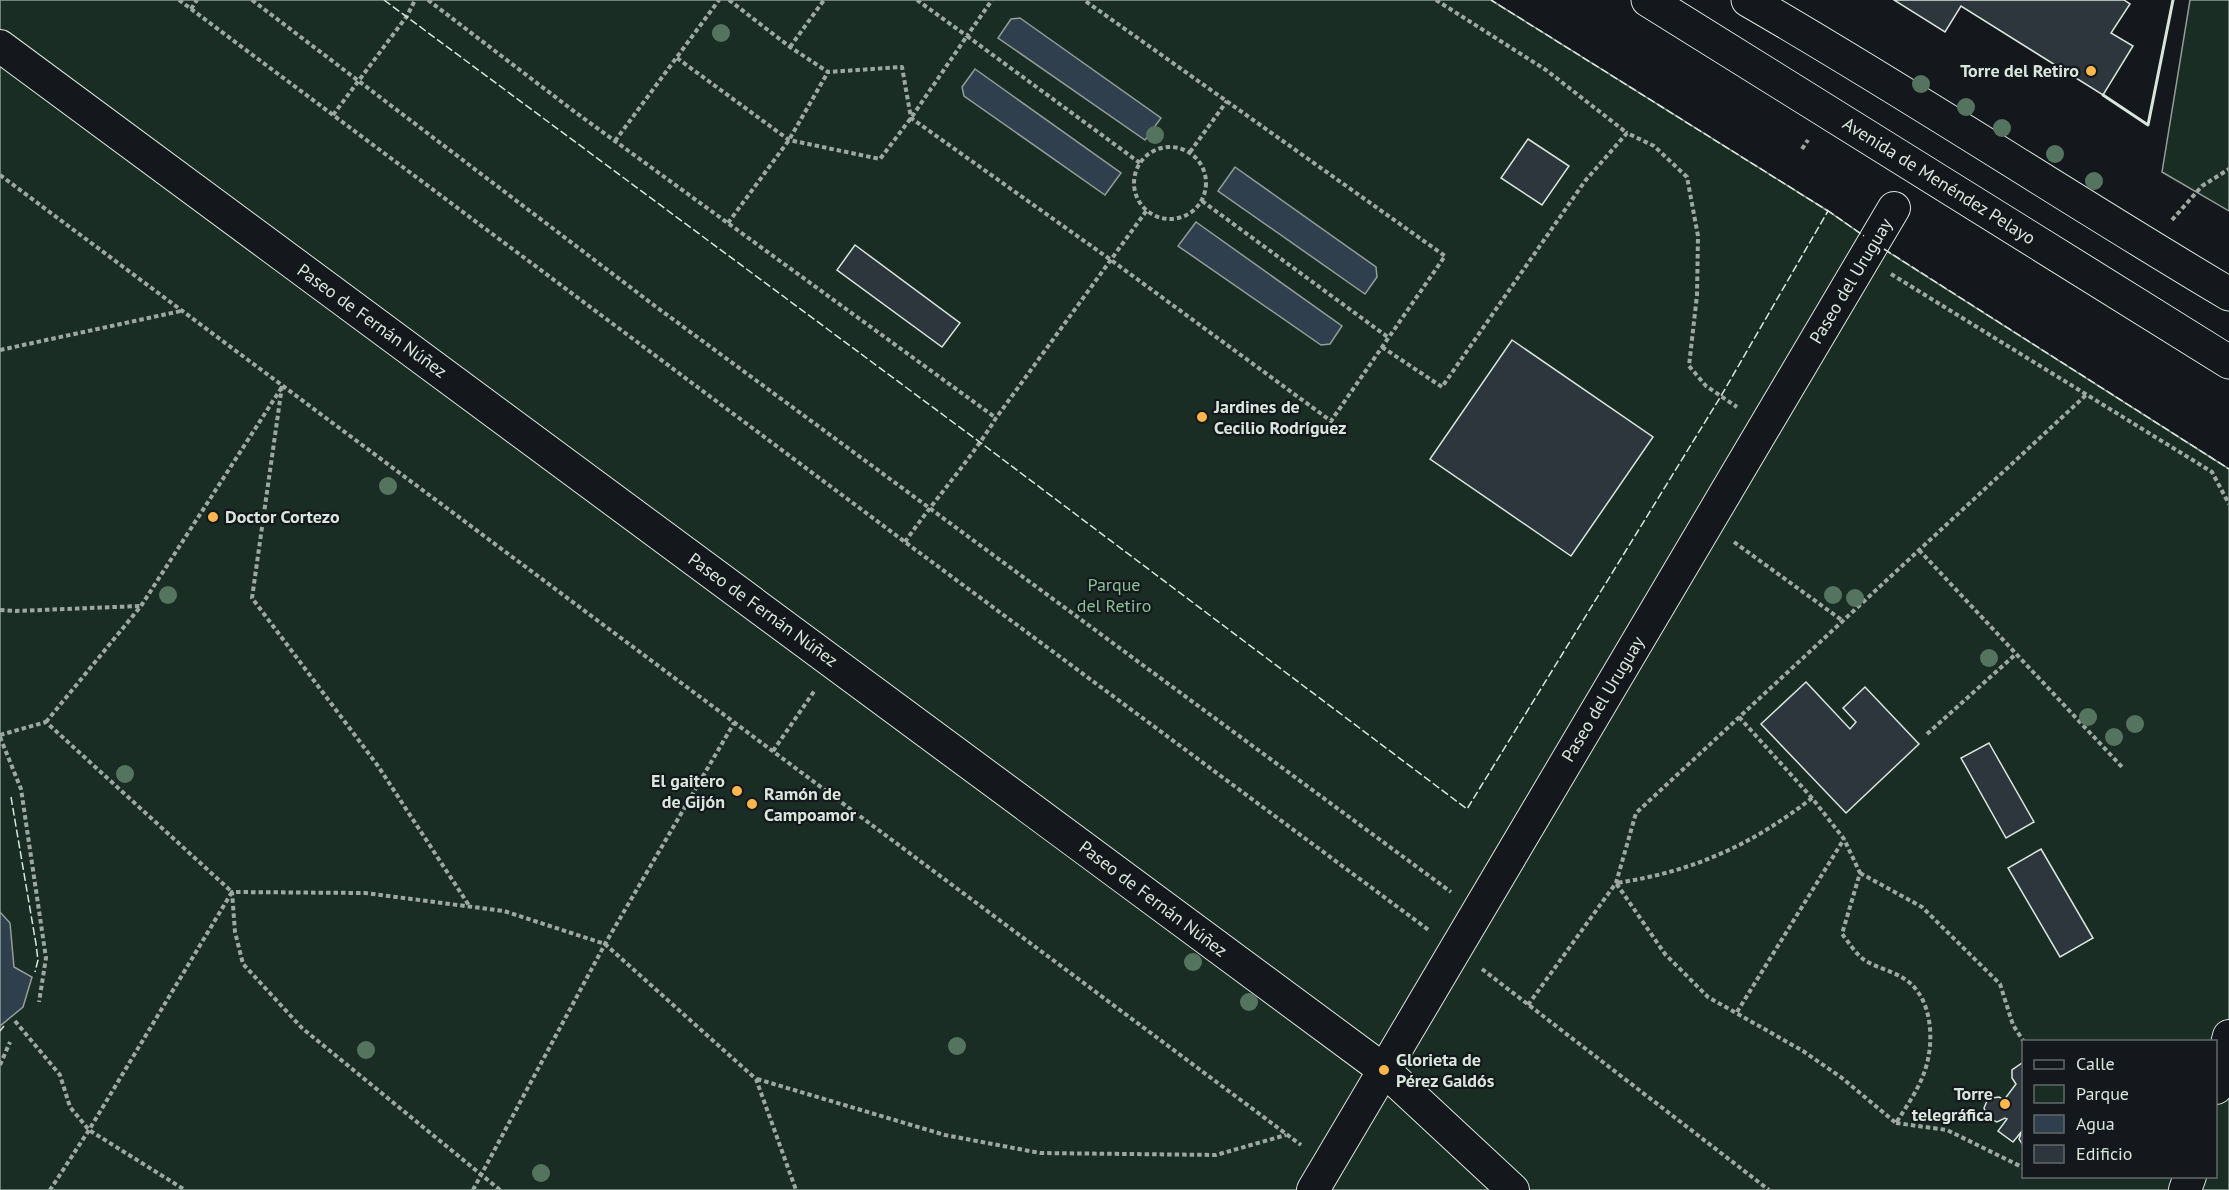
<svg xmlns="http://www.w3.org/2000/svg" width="2229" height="1190" viewBox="0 0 2229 1190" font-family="'PT Sans',sans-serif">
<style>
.green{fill:#1a2d24;stroke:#939e99;stroke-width:1.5;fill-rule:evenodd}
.water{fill:#2f3f4d;stroke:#939e99;stroke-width:1.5}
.building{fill:#2c363c;stroke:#d8e6dc;stroke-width:1.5}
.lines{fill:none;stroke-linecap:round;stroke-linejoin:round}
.street-casing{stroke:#d8e6dc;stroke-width:34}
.secondary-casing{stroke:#d8e6dc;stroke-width:35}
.path{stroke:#9da8a2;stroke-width:4;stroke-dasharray:4.5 3;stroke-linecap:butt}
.street{stroke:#14181c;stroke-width:32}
.secondary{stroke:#14181c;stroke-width:33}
.fence{stroke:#d8e6dc;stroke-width:1.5;stroke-dasharray:8 3;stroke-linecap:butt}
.wall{stroke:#d8e6dc;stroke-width:3}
.tree{fill:#55745f}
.poi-dot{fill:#ffb74d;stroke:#14181c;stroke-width:2}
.labels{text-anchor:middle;stroke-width:4.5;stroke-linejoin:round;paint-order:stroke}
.poi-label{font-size:18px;font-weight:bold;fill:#d8e6dc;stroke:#14181c;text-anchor:start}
.street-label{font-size:18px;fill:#d8e6dc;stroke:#14181c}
.park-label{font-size:18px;fill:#8ac095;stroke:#14181c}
</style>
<rect width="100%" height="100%" fill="#14181c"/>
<g class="green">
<path d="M0 0H1491L1828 211 1874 243 2229 469V1190H0ZM2024 1042H2216V1176H2024Z"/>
<polygon points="2190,0 2229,0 2229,211 2162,172"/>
</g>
<g class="water">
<polygon points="1020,18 1161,118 1145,140 998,38 1011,19"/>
<polygon points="975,69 1121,173 1105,195 964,96 962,87"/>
<polygon points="1235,167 1376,267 1377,277 1365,294 1218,191"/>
<polygon points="1196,222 1342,326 1330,344 1321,345 1178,246"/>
<polygon points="0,912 10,923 14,967 32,977 23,1007 0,1026"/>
</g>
<g class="building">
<polygon points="1894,0 2124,0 2130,4 2111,33 2133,46 2103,95 1961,6 1945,32"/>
<polygon points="1528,139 1569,166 1542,205 1501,178"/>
<polygon points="855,245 960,323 942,347 837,270"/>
<polygon points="1512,340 1653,437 1571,556 1430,459"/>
<polygon points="1806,682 1850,729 1856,722 1843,708 1865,687 1919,744 1846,813 1761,724"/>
<polygon points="1989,743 2034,822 2006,838 1961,758"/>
<polygon points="2041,849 2093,938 2060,957 2008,868"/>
<polygon points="2022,1063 2024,1063 2024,1147 2019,1139 2022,1131 2013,1142 1998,1131 2007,1119 2005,1118 1997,1122 1992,1120 1988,1118 1984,1108 1987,1101 1992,1098 1999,1097 2004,1100 2016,1084 2012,1078 2012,1070"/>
</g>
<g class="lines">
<defs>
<g id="street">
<polyline points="0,46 1384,1070 1513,1190"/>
<polyline points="2216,1088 2229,1036"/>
<polyline points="1313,1190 1894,208"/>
<polyline points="2185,1190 2190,1176"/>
</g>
<g id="secondary">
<polyline points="1648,0 2229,362"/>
<path d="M1748 0C1911 94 2067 198 2229 294"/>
</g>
</defs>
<use href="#street" class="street-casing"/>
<use href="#secondary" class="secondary-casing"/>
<g class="path">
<polyline points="179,0 905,542 1430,931"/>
<polyline points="252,0 655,306 1451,892"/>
<polyline points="428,0 575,112 996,418"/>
<polyline points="729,0 790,47 828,72 902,67 911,118 1111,260 1331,421 1445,256 1084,0"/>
<polyline points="917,0 967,36 992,0"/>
<polyline points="1436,0 1546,70 1627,133"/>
<polyline points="191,9 197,0"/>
<polyline points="790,47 824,0"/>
<polyline points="677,58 789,140 880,159 911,118 967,36 1140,163"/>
<polyline points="333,115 407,16 415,0"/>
<polyline points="615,141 719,0"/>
<circle cx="1170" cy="183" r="36"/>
<polyline points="1802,149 1808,140"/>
<polyline points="1190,152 1227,101"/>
<polyline points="0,175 1301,1145"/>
<polyline points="1202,201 1389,338"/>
<polyline points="2172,220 2202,186 2229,169"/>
<polyline points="728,223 789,140 828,72"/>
<polyline points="1891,274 2212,472 2229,504"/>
<polyline points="1382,347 1442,387 1585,181 1627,133 1654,146 1687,177 1698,236 1697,295 1689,366 1706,386 1737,407"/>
<polyline points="0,350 181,311"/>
<polyline points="282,386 252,598 378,766 470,907"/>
<path d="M905 542C934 500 969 462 996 418L1147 210"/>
<polyline points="1734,542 1843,621"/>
<polyline points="1919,550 2122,767"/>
<polyline points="0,610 16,611 140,606"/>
<path d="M1739 717 1812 798 1844 839 1860 873 1842 934C1848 941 1855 953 1863 959 1877 969 1897 971 1911 984 1933 1004 1934 1044 1925 1070 1919 1089 1906 1107 1896 1123L1842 1078 1803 1051 1708 997 1665 954 1616 883C1692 872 1752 845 1812 798"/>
<polyline points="46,722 141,606 282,387"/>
<polyline points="1927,734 2016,654"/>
<polyline points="0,735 46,722 232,892 89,1130 50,1190"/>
<polyline points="0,737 21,789 46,958 39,1002"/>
<polyline points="773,751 815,690"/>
<polyline points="1860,873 1922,907 2000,984 2013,1025 2024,1042"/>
<polyline points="1482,969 1769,1190"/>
<polyline points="1528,1005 1616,883 1636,813 2086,395"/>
<polyline points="1737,1012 1844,839"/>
<polyline points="15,1021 60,1075 70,1107 89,1130 185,1190"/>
<polyline points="0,1065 10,1042"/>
<polyline points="757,1079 945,1135 1040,1153 1216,1155 1286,1135"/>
<polyline points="1896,1123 1947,1130 2024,1168"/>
<polyline points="473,1190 605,944 734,723"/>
<polyline points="500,1190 302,1028 243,964 235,932 232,892 365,893 504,911 605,944 756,1079 796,1190"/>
</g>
<use href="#street" class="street"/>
<use href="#secondary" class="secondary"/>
<g class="fence">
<polyline points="384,0 981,443 1467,809 1721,396 1828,211 1491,0"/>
<polyline points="1827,210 1864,236"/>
<polyline points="1884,249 2229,469"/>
<polyline points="11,797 36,944 38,960 35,972"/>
<polyline points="0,1031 4,1026"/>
</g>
<polyline class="wall" points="2103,95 2148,125 2173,0"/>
</g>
<g class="tree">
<circle cx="721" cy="33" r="9"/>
<circle cx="1921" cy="84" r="9"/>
<circle cx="1966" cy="107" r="9"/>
<circle cx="2002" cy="128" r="9"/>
<circle cx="1155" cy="135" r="9"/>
<circle cx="2055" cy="154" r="9"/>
<circle cx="2094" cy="181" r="9"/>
<circle cx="388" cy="486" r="9"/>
<circle cx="168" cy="595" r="9"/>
<circle cx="1833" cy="595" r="9"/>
<circle cx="1855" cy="598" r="9"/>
<circle cx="1989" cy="658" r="9"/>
<circle cx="2088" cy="717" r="9"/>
<circle cx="2135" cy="724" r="9"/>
<circle cx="2114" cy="737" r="9"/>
<circle cx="125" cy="774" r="9"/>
<circle cx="1193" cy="962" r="9"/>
<circle cx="1249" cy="1002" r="9"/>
<circle cx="957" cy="1046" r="9"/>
<circle cx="366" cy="1050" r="9"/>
<circle cx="541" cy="1173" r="9"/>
</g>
<g class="poi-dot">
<circle cx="2091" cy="71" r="6"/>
<circle cx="1202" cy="417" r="6"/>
<circle cx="213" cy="517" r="6"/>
<circle cx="737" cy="791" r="6"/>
<circle cx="752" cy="804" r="6"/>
<circle cx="1384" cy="1070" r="6"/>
<circle cx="2005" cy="1104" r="6"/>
</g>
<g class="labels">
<g class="poi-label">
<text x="2079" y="77" text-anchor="end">Torre del Retiro</text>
<text x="1214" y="413">Jardines de<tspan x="1214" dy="21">Cecilio Rodríguez</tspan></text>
<text x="225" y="523">Doctor Cortezo</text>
<text x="725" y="787" text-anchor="end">El gaitero<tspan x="725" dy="21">de Gijón</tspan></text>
<text x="764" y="800">Ramón de<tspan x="764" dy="21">Campoamor</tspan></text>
<text x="1396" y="1066">Glorieta de<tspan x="1396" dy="21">Pérez Galdós</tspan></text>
<text x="1993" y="1100" text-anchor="end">Torre<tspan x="1993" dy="21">telegráfica</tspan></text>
</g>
<g class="street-label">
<text transform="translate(1939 181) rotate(32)" y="6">Avenida de Menéndez Pelayo</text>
<text transform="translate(1851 281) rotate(-59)" y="6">Paseo del Uruguay</text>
<text transform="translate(372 321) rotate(36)" y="6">Paseo de Fernán Núñez</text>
<text transform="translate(763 610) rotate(36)" y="6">Paseo de Fernán Núñez</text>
<text transform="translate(1603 699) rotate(-59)" y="6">Paseo del Uruguay</text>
<text transform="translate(1153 899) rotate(37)" y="6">Paseo de Fernán Núñez</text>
</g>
<g class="park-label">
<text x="1114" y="591">Parque<tspan x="1114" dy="21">del Retiro</tspan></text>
</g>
</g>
<rect x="2022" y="1040" width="195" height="138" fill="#14181c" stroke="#626a69" stroke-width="1.5"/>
<rect x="2034" y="1060" width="30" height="9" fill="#14181c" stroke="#626a69" stroke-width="1.5"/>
<text x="2076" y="1070" font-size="18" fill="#d8e6dc">Calle</text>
<rect x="2034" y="1085" width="30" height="18" fill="#1a2d24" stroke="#626a69" stroke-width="1.5"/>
<text x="2076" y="1100" font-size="18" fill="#d8e6dc">Parque</text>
<rect x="2034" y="1115" width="30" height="18" fill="#2f3f4d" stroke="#626a69" stroke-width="1.5"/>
<text x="2076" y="1130" font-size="18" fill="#d8e6dc">Agua</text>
<rect x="2034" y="1145" width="30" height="18" fill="#2c363c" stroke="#626a69" stroke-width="1.5"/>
<text x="2076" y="1160" font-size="18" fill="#d8e6dc">Edificio</text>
</svg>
